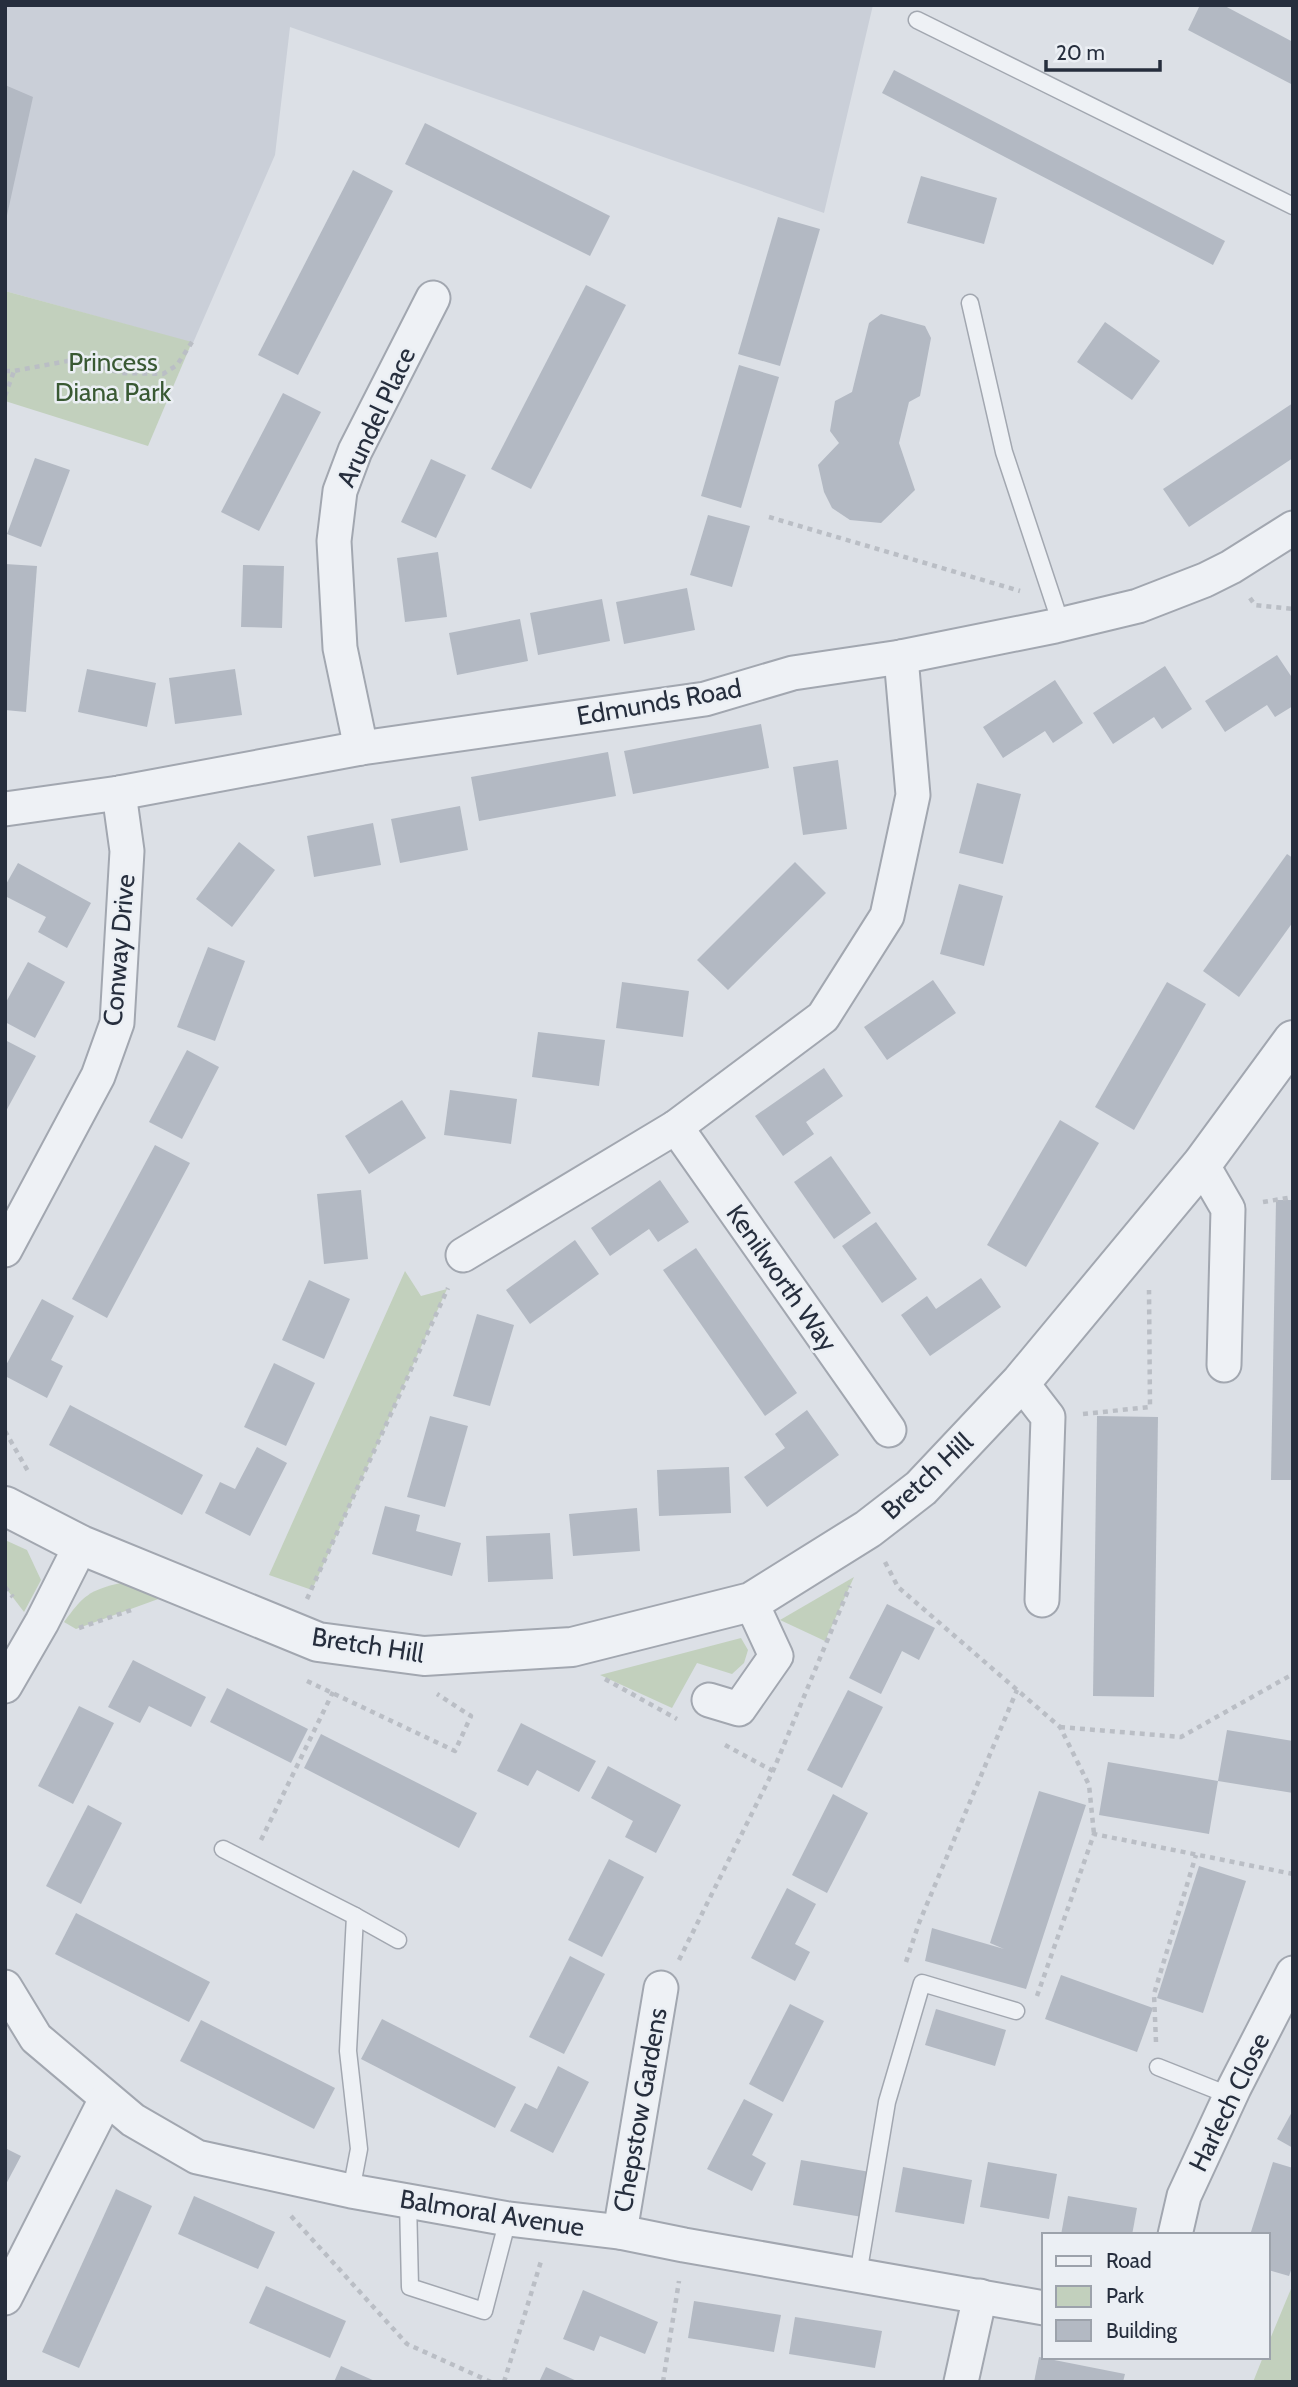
<svg xmlns="http://www.w3.org/2000/svg" width="1298" height="2387" viewBox="0 0 1298 2387" font-family="Cabin,sans-serif">
<style>
.built{fill:#cacfd8}
.green{fill:#c2d0bd}
.building{fill:#b3b9c3}
.lines{fill:none;stroke-linecap:round;stroke-linejoin:round}
.service-casing{stroke:#a2a7b0;stroke-width:19}
.minor-casing{stroke:#a2a7b0;stroke-width:37}
.tertiary-casing{stroke:#a2a7b0;stroke-width:42}
.path{stroke:#babec5;stroke-width:4.5;stroke-dasharray:5 5;stroke-linecap:butt}
.service{stroke:#eef1f5;stroke-width:16}
.minor{stroke:#eef1f5;stroke-width:33}
.tertiary{stroke:#eef1f5;stroke-width:38}
.labels{text-anchor:middle;stroke-width:5;stroke-linejoin:round;paint-order:stroke}
.park-label{font-size:26px;fill:#395933;stroke:#ebeff4}
.street-label{font-size:26px;fill:#262e3d;stroke:#ebeff4}
</style>
<rect width="100%" height="100%" fill="#dce0e6"/>
<polygon class="built" points="5,5 873,5 824,213 290,27 275,155 193,343 5,291"/>
<g class="green">
<polygon points="5,291 192,342 148,446 5,401"/>
<polygon points="405,1271 421,1296 447,1289 312,1590 269,1575"/>
<polygon points="5,1540 27,1550 41,1580 24,1612 5,1587"/>
<polygon points="854,1577 825,1641 780,1620"/>
<path d="M121 1583 134 1585 161 1598 76 1629 64 1622C83 1596 89 1590 121 1583Z"/>
<polygon points="741,1638 748,1650 744,1663 732,1674 697,1663 672,1708 600,1675"/>
<polygon points="1293,2284 1293,2382 1253,2382 1263,2357 1268,2357 1268,2344"/>
</g>
<g class="building">
<polygon points="1200,5 1223,5 1293,42 1293,85 1188,30"/>
<polygon points="894,70 1225,241 1213,265 882,93"/>
<polygon points="5,85 33,97 6,220 5,220"/>
<polygon points="425,123 610,216 590,256 405,164"/>
<polygon points="353,170 393,191 298,375 258,355"/>
<polygon points="921,176 997,198 984,244 907,223"/>
<polygon points="778,217 820,229 780,366 738,354"/>
<polygon points="586,285 626,305 531,489 491,469"/>
<polygon points="881,314 925,326 931,338 920,396 909,402 899,443 915,490 881,523 850,520 832,508 824,492 818,465 839,443 830,431 835,401 852,392 869,323"/>
<polygon points="1105,322 1160,361 1132,400 1077,362"/>
<polygon points="739,365 779,377 741,508 701,496"/>
<polygon points="283,393 321,412 259,531 221,512"/>
<polygon points="1293,403 1293,458 1189,527 1163,489"/>
<polygon points="35,458 70,470 41,547 7,534"/>
<polygon points="431,459 466,475 436,538 401,522"/>
<polygon points="708,515 750,526 732,587 690,575"/>
<polygon points="438,552 447,617 405,622 397,558"/>
<polygon points="5,564 37,566 26,712 5,710"/>
<polygon points="243,565 284,566 282,628 241,627"/>
<polygon points="687,588 695,630 624,644 616,602"/>
<polygon points="602,599 610,641 538,655 530,613"/>
<polygon points="520,619 528,661 457,675 449,633"/>
<polygon points="1277,655 1293,679 1293,706 1275,717 1267,705 1225,732 1205,701"/>
<polygon points="1165,666 1192,709 1162,729 1154,717 1113,744 1093,713"/>
<polygon points="87,669 156,683 147,727 78,712"/>
<polygon points="235,669 242,715 175,724 169,678"/>
<polygon points="1055,680 1083,723 1053,743 1045,731 1003,758 983,727"/>
<polygon points="761,724 769,768 633,794 624,751"/>
<polygon points="608,752 616,796 479,821 471,777"/>
<polygon points="838,760 847,829 803,835 793,767"/>
<polygon points="977,783 1021,794 1003,864 959,853"/>
<polygon points="460,806 468,850 400,863 391,819"/>
<polygon points="373,823 381,865 314,877 307,836"/>
<polygon points="239,842 275,870 232,927 196,899"/>
<polygon points="1287,854 1293,858 1293,922 1239,997 1203,971"/>
<polygon points="795,862 826,893 728,990 697,960"/>
<polygon points="18,863 91,903 67,948 38,932 46,917 5,896 5,886"/>
<polygon points="959,884 1003,896 984,966 940,954"/>
<polygon points="208,947 245,961 215,1041 177,1027"/>
<polygon points="28,962 65,982 35,1038 5,1022 5,1004"/>
<polygon points="933,980 956,1013 887,1060 864,1027"/>
<polygon points="622,982 689,991 683,1037 616,1028"/>
<polygon points="1167,982 1206,1004 1134,1130 1095,1107"/>
<polygon points="538,1032 605,1040 599,1086 532,1077"/>
<polygon points="5,1040 36,1056 5,1113"/>
<polygon points="187,1050 219,1067 182,1139 149,1122"/>
<polygon points="824,1068 843,1096 806,1122 814,1134 783,1156 755,1116"/>
<polygon points="450,1090 517,1099 511,1144 444,1135"/>
<polygon points="402,1100 426,1138 369,1174 345,1136"/>
<polygon points="1060,1120 1099,1143 1026,1267 987,1245"/>
<polygon points="155,1145 190,1163 107,1318 72,1299"/>
<polygon points="831,1156 871,1213 834,1239 794,1182"/>
<polygon points="660,1180 689,1222 658,1242 649,1229 610,1256 591,1228"/>
<polygon points="361,1190 368,1259 324,1264 317,1194"/>
<polygon points="1276,1200 1293,1200 1293,1480 1271,1480"/>
<polygon points="876,1222 917,1279 882,1303 842,1246"/>
<polygon points="575,1240 599,1274 530,1324 506,1290"/>
<polygon points="696,1248 797,1393 765,1416 663,1270"/>
<polygon points="981,1278 1001,1307 930,1356 901,1315 927,1296 936,1309"/>
<polygon points="309,1280 350,1299 324,1359 282,1340"/>
<polygon points="42,1299 74,1316 51,1360 63,1366 47,1398 5,1376 5,1367"/>
<polygon points="477,1314 514,1325 490,1406 453,1396"/>
<polygon points="274,1363 315,1383 286,1446 244,1427"/>
<polygon points="70,1405 203,1475 182,1515 49,1445"/>
<polygon points="807,1410 839,1455 767,1507 744,1477 785,1448 775,1434"/>
<polygon points="430,1416 468,1426 445,1507 407,1497"/>
<polygon points="1097,1416 1158,1417 1154,1697 1093,1696"/>
<polygon points="257,1447 287,1463 250,1536 205,1513 220,1482 235,1489"/>
<polygon points="729,1467 731,1513 659,1516 657,1470"/>
<polygon points="385,1506 420,1515 416,1531 461,1543 452,1576 372,1554"/>
<polygon points="637,1508 640,1551 573,1556 569,1514"/>
<polygon points="550,1533 553,1579 488,1582 486,1536"/>
<polygon points="887,1604 935,1628 919,1660 902,1651 881,1694 849,1678"/>
<polygon points="133,1660 206,1697 191,1727 149,1706 140,1723 108,1707"/>
<polygon points="227,1688 308,1729 291,1763 210,1722"/>
<polygon points="848,1690 883,1707 842,1788 807,1770"/>
<polygon points="79,1706 114,1723 73,1804 38,1786"/>
<polygon points="521,1723 596,1761 579,1792 537,1770 528,1786 497,1771"/>
<polygon points="1227,1730 1293,1741 1293,1793 1218,1781 1209,1834 1099,1815 1108,1762 1218,1781"/>
<polygon points="321,1734 477,1813 459,1848 304,1768"/>
<polygon points="608,1766 681,1805 656,1853 625,1837 633,1821 591,1798"/>
<polygon points="1039,1791 1086,1805 1026,1989 925,1961 932,1928 1004,1949 990,1943"/>
<polygon points="833,1794 868,1813 827,1893 792,1875"/>
<polygon points="88,1805 122,1823 81,1904 46,1886"/>
<polygon points="609,1859 644,1877 602,1957 568,1940"/>
<polygon points="1199,1866 1246,1881 1203,2013 1157,1998"/>
<polygon points="787,1888 816,1904 795,1944 810,1952 795,1981 751,1958"/>
<polygon points="76,1913 210,1982 189,2022 55,1954"/>
<polygon points="570,1956 605,1974 564,2054 529,2037"/>
<polygon points="1061,1975 1153,2008 1137,2052 1045,2019"/>
<polygon points="790,2004 824,2021 783,2102 749,2084"/>
<polygon points="936,2009 1006,2030 995,2066 925,2045"/>
<polygon points="382,2019 516,2087 495,2128 361,2059"/>
<polygon points="201,2020 335,2088 314,2129 180,2061"/>
<polygon points="558,2066 589,2082 553,2153 510,2131 525,2103 537,2109"/>
<polygon points="744,2099 773,2114 752,2155 766,2163 752,2191 707,2169"/>
<polygon points="1293,2110 1293,2148 1277,2139"/>
<polygon points="5,2148 21,2156 5,2186"/>
<polygon points="801,2160 870,2172 862,2217 793,2205"/>
<polygon points="988,2162 1057,2174 1049,2219 980,2207"/>
<polygon points="1273,2162 1293,2168 1293,2265 1289,2276 1268,2270 1268,2235 1250,2235"/>
<polygon points="903,2167 972,2180 964,2224 895,2212"/>
<polygon points="116,2189 152,2206 79,2368 42,2352"/>
<polygon points="194,2196 275,2232 258,2269 178,2234"/>
<polygon points="1068,2196 1137,2208 1132,2235 1061,2235"/>
<polygon points="266,2286 346,2321 330,2358 249,2323"/>
<polygon points="583,2290 658,2322 645,2354 600,2336 594,2351 563,2339"/>
<polygon points="694,2301 781,2315 774,2352 688,2338"/>
<polygon points="795,2317 882,2331 875,2368 789,2354"/>
<polygon points="1039,2357 1125,2374 1123,2382 1034,2382"/>
<polygon points="341,2366 377,2382 334,2382"/>
<polygon points="546,2367 579,2382 539,2382"/>
</g>
<g class="lines">
<defs>
<g id="service">
<polyline points="917,20 1293,206"/>
<polyline points="970,303 1004,452 1061,624"/>
<polyline points="223,1849 355,1916 348,2051 359,2149 351,2191"/>
<polyline points="355,1916 398,1940"/>
<polyline points="1158,2067 1231,2096"/>
<polyline points="408,2201 410,2287 484,2311 508,2219"/>
<polyline points="858,2275 887,2102 922,1983 1016,2011"/>
</g>
<g id="minor">
<polyline points="361,748 340,648 334,541 340,491 355,451 433,298"/>
<polyline points="5,809 119,793 361,748 705,699 793,673 901,657 1055,626 1138,606 1205,580 1231,567 1293,528"/>
<polyline points="676,1127 889,1430"/>
<polyline points="1202,1164 1228,1209 1224,1365"/>
<polyline points="5,1250 98,1076 117,1023 127,851 119,793"/>
<polyline points="463,1255 676,1127 823,1017 887,916 913,795 901,657"/>
<polyline points="1021,1382 1048,1417 1042,1600"/>
<polyline points="5,1686 42,1622 81,1545"/>
<polyline points="709,1700 739,1709 776,1656 751,1602"/>
<polyline points="5,1987 36,2038 133,2120 197,2157 351,2191 408,2201 508,2219 620,2232 684,2245 1044,2308"/>
<polyline points="620,2232 661,1988"/>
<polyline points="1175,2235 1184,2196 1234,2088 1293,1973"/>
<polyline points="5,2298 106,2099"/>
<polyline points="961,2382 980,2296"/>
</g>
<polyline id="tertiary" points="5,1506 81,1545 318,1642 424,1656 572,1647 751,1602 868,1529 921,1488 1021,1382 1202,1164 1293,1040"/>
</defs>
<use href="#service" class="service-casing"/>
<use href="#minor" class="minor-casing"/>
<use href="#tertiary" class="tertiary-casing"/>
<g class="path">
<polyline points="5,371 14,371 73,360 122,373 163,374 177,365 192,342"/>
<polyline points="5,396 14,371"/>
<polyline points="769,517 1020,591"/>
<polyline points="1250,598 1255,605 1293,609"/>
<polyline points="1263,1202 1293,1197"/>
<polyline points="1083,1414 1150,1407 1149,1290"/>
<polyline points="5,1431 29,1473"/>
<polyline points="885,1562 898,1587 1060,1727 1089,1785 1094,1834"/>
<polyline points="5,1587 13,1597"/>
<polyline points="307,1599 448,1288"/>
<polyline points="79,1628 134,1609"/>
<polyline points="605,1679 677,1719"/>
<polyline points="307,1681 455,1751 471,1716 437,1694"/>
<polyline points="1060,1727 1181,1737 1293,1674"/>
<polyline points="725,1745 773,1771"/>
<polyline points="261,1840 333,1692"/>
<polyline points="679,1960 773,1771 850,1586"/>
<polyline points="906,1962 919,1923 1017,1690"/>
<polyline points="1037,1996 1094,1834 1293,1874"/>
<polyline points="1156,2042 1154,1994 1196,1855"/>
<polyline points="291,2216 407,2344 491,2382"/>
<polyline points="504,2382 542,2258"/>
<polyline points="663,2382 679,2281"/>
<polyline points="1292,2382 1293,2380"/>
</g>
<use href="#service" class="service"/>
<use href="#minor" class="minor"/>
<use href="#tertiary" class="tertiary"/>
</g>
<g class="labels">
<g class="park-label">
<text x="113" y="371">Princess<tspan x="113" dy="30">Diana Park</tspan></text>
</g>
<g class="street-label">
<text transform="translate(376 417) rotate(-65)" y="9">Arundel Place</text>
<text transform="translate(659 702) rotate(-10)" y="9">Edmunds Road</text>
<text transform="translate(119 950) rotate(-85)" y="9">Conway Drive</text>
<text transform="translate(782 1278) rotate(55)" y="9">Kenilworth Way</text>
<text transform="translate(927 1476) rotate(-43)" y="9">Bretch Hill</text>
<text transform="translate(368 1645) rotate(9)" y="9">Bretch Hill</text>
<text transform="translate(1229 2102) rotate(-64)" y="9">Harlech Close</text>
<text transform="translate(640 2110) rotate(-80)" y="9">Chepstow Gardens</text>
<text transform="translate(492 2213) rotate(9)" y="9">Balmoral Avenue</text>
</g>
</g>
<rect width="1298" height="2387" fill="none" stroke="#262e3d" stroke-width="14"/>
<rect x="1042" y="2233" width="228" height="126" fill="#ebeff4" stroke="#9ca2ab" stroke-width="2"/>
<rect x="1056" y="2256" width="35" height="10" fill="#eef1f5" stroke="#9ca2ab" stroke-width="2"/>
<text x="1106" y="2268" font-size="21" fill="#262e3d">Road</text>
<rect x="1056" y="2286" width="35" height="21" fill="#c2d0bd" stroke="#9ca2ab" stroke-width="2"/>
<text x="1106" y="2303" font-size="21" fill="#262e3d">Park</text>
<rect x="1056" y="2320" width="35" height="21" fill="#b3b9c3" stroke="#9ca2ab" stroke-width="2"/>
<text x="1106" y="2338" font-size="21" fill="#262e3d">Building</text>
<path d="M1046 60v10h114v-10" fill="none" stroke="#262e3d" stroke-width="3.5"/>
<text x="1056" y="60" font-size="21" fill="#262e3d" stroke="#ebeff4" stroke-width="5" paint-order="stroke">20 m</text>
</svg>
